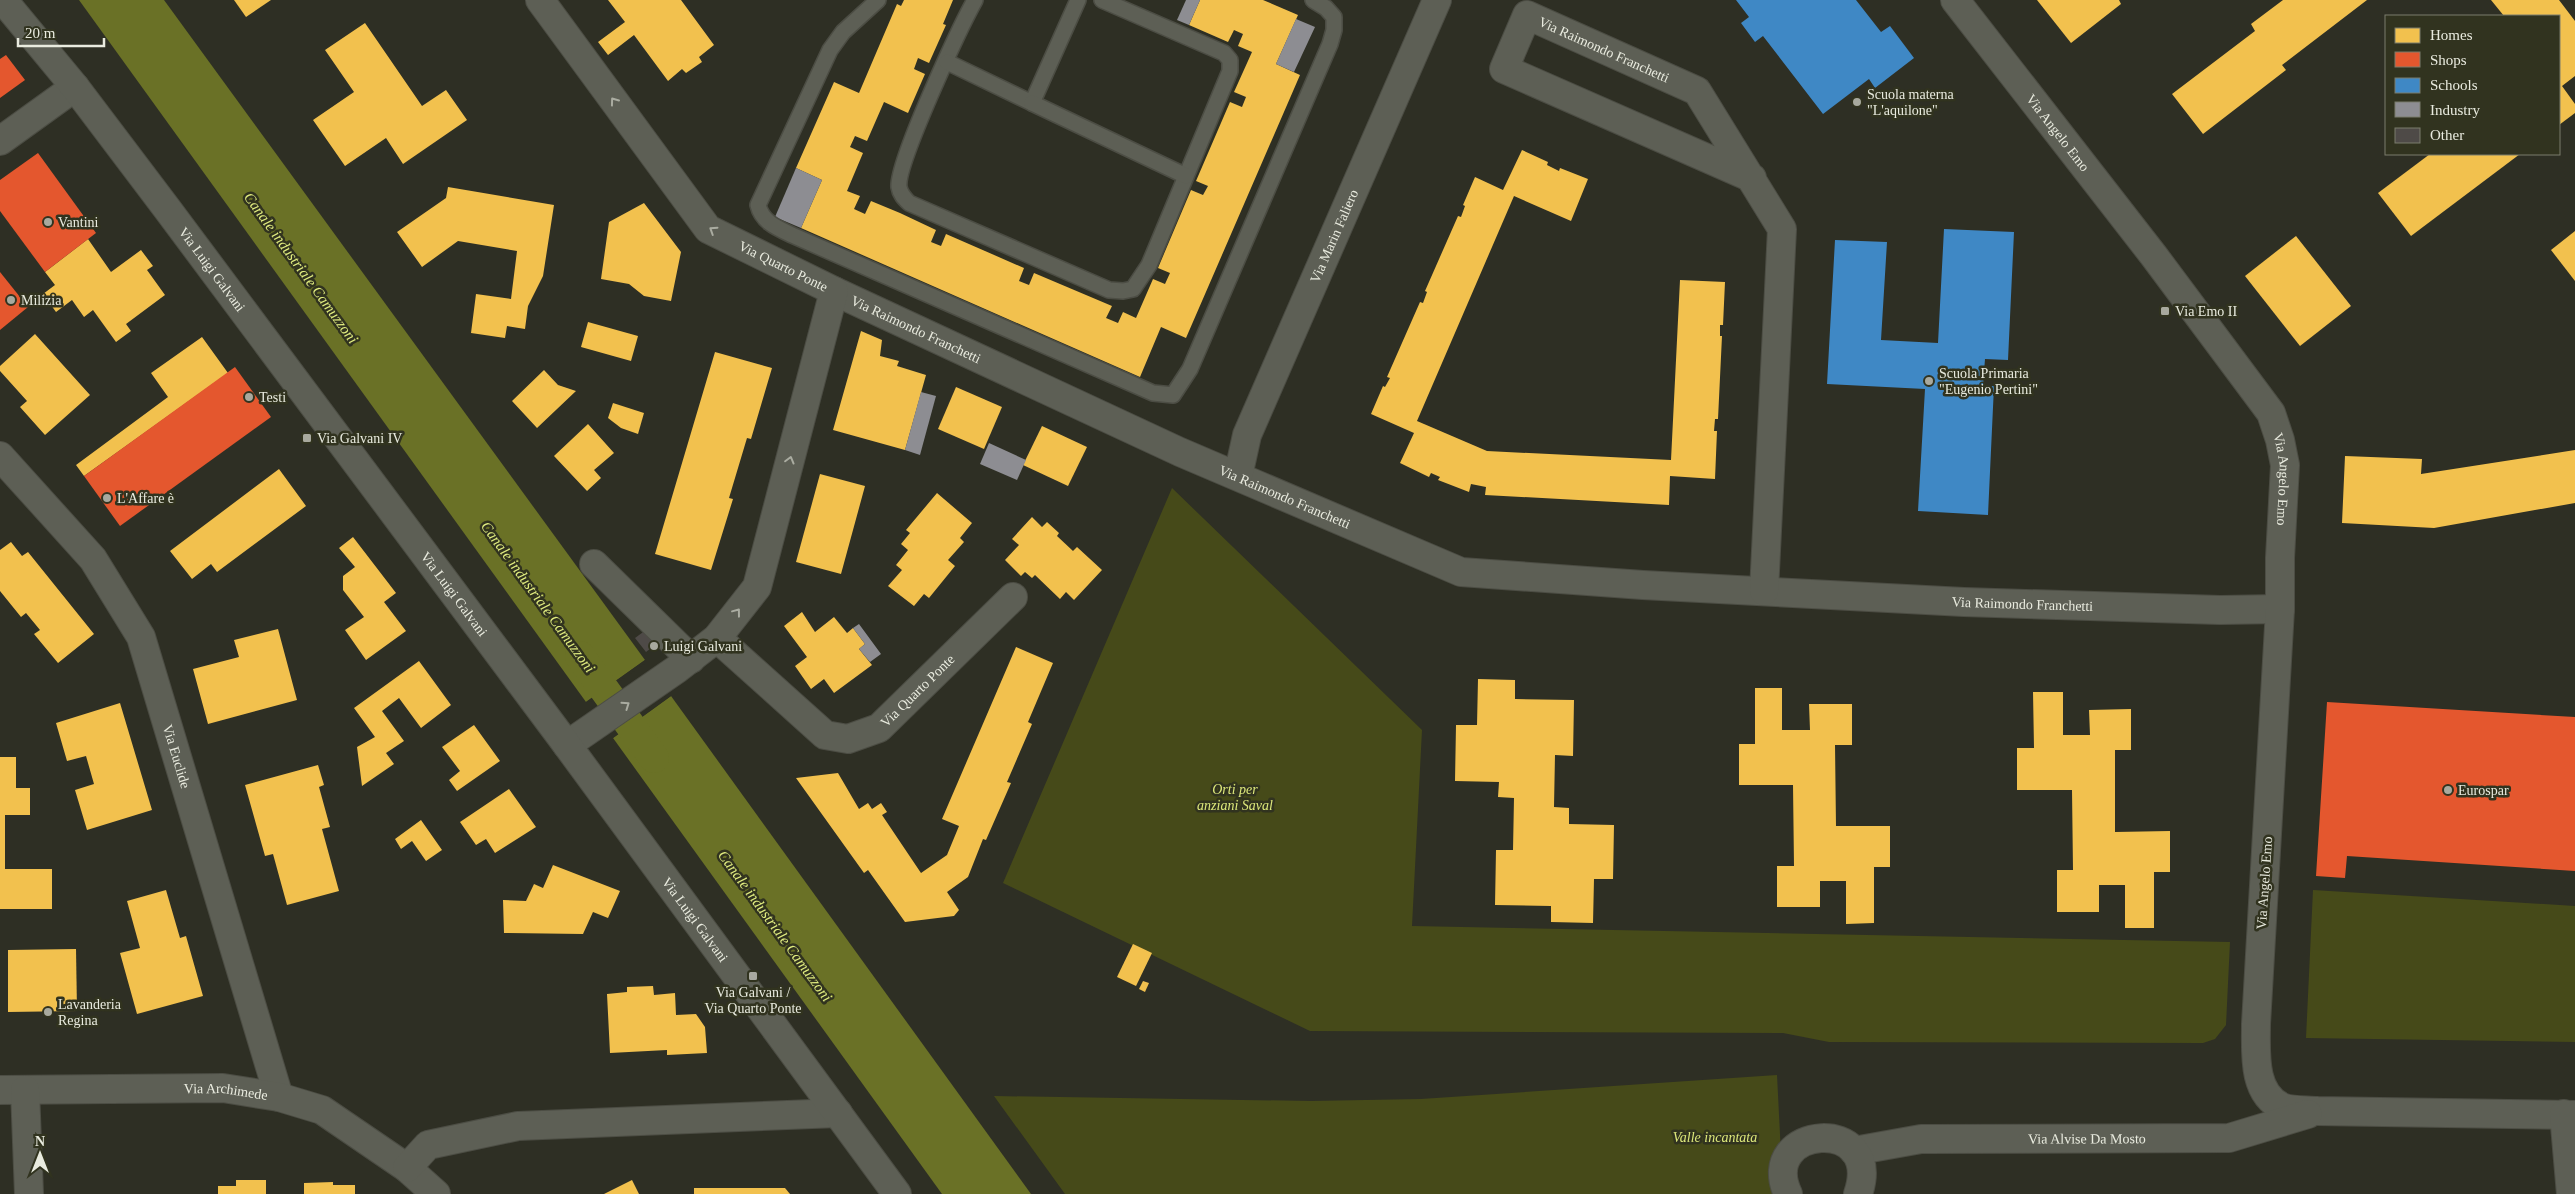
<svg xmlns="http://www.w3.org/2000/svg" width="2575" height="1194" viewBox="0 0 2575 1194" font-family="Georgia,serif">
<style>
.green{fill:#464a19}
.water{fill:#6a7126}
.pier{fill:#2e2f24}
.homes{fill:#f2c14e}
.shops{fill:#e4572e}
.schools{fill:#3f88c5}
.industry{fill:#8d8d92}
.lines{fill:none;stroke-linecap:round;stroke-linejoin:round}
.canal{stroke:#6a7126;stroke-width:30}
.building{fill:#4e4a47}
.service-casing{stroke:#4c4d44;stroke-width:18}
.minor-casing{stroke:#4c4d44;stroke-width:30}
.tertiary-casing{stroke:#4c4d44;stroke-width:30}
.service{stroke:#5d5f55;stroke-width:15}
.minor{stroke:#5d5f55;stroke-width:28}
.tertiary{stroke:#5d5f55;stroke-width:28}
.oneway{stroke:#aaaca1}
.poi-dot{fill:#a8a99e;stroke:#31331f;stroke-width:2}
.labels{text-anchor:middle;stroke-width:5;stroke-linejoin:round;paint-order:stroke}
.street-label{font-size:14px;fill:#e9ebdf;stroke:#31331f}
.poi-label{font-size:14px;fill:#e9ebdf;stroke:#31331f;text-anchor:start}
.park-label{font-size:14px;font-style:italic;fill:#dce77a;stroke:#31331f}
.water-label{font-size:15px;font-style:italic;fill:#e2ee80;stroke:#31331f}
</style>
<rect width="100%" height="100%" fill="#2e2f24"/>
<g class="green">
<polygon points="1172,488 1422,730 1412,926 2230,942 2226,1025 2215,1039 2203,1043 1829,1042 1783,1033 1310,1031 1003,883"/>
<polygon points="2313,890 2575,906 2575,1042 2306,1038"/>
<polygon points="1777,1075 1783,1194 1065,1194 994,1096 1311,1101 1421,1099"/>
</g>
<g class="water">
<polygon points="79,0 164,0 645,660 586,702"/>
<polygon points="671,696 1031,1194 942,1194 613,738"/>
</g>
<g class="pier">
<polygon points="645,660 647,662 587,704 586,702"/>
<polygon points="669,694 671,696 613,738 611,736"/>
</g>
<g class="homes">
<polygon points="234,0 271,0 246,17"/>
<polygon points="608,0 681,0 714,45 699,57 702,62 686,73 682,69 668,81 634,35 608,55 598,42 625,22"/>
<polygon points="904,0 953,0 943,24 946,25 929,63 918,58 914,69 925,74 908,113 884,102 867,141 855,136 850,147 863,153 847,191 860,196 854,209 865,214 871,201 900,213 936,230 931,242 941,246 946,234 1024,268 1019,281 1029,285 1034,273 1112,306 1106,318 1118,323 1123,312 1136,318 1153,279 1165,284 1170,273 1158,268 1191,190 1203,195 1208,186 1196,181 1230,102 1242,107 1246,97 1234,92 1252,52 1238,46 1243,34 1234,30 1228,42 1189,25 1200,0 1263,0 1298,15 1276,64 1300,75 1186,338 1161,327 1140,377 801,228 822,180 796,168 834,82 859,93 897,4 901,6"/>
<polygon points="2037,0 2119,0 2121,4 2071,43"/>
<polygon points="2283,0 2367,0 2282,65 2286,70 2203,134 2172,94 2255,31 2251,24"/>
<polygon points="2491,0 2559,0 2575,21 2575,76 2562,86 2575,104 2575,113 2559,125 2559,16 2504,16"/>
<polygon points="365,23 422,106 446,90 467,120 403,164 386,138 345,166 313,120 354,92 325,50"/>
<polygon points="1522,150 1548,162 1547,165 1559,171 1560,168 1588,179 1571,221 1514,196 1417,421 1487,451 1671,460 1680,280 1725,282 1723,325 1720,325 1720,336 1722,336 1718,419 1715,419 1714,431 1717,431 1715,479 1670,476 1669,505 1485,495 1486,487 1471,484 1469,492 1438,480 1440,477 1431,473 1429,477 1400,463 1414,433 1371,414 1383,386 1385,387 1390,378 1387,377 1420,302 1423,303 1427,292 1425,291 1458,216 1461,217 1465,206 1463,205 1475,177 1503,190"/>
<polygon points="2430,154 2520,154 2411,236 2378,193"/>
<polygon points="448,187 554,205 543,276 528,306 525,329 507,326 505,338 471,333 476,294 511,299 517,251 458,241 422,267 397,232 446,198"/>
<polygon points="644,203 681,252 671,301 644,296 629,284 601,279 609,222"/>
<polygon points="2575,231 2575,281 2551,250"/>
<polygon points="2296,236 2351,306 2300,346 2245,276"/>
<polygon points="88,239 111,272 141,250 153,266 147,270 165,295 126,324 131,331 116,342 93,310 84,317 72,300 56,312 43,294 55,285 45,272"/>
<polygon points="588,322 638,336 631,361 581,347"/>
<polygon points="861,331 882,340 880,356 899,361 897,366 926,375 905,450 833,430"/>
<polygon points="35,334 90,395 45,435 20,407 27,401 0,371 0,366"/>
<polygon points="202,337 228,373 84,476 76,465 168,397 151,373"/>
<polygon points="715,352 772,368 751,439 747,438 729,498 733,499 711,570 655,554"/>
<polygon points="544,370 558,385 576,391 537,428 512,401"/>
<polygon points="956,387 1002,407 984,449 938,429"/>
<polygon points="613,403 644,413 638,434 621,428 608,418"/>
<polygon points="588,424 614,453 594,470 601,478 587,491 554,456"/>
<polygon points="1042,426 1087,447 1068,486 1023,465"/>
<polygon points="2575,450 2575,503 2434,528 2342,523 2345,456 2422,459 2421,474"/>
<polygon points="279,469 306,506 217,572 211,564 192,579 170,551"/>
<polygon points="820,474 865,486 841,574 796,562"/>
<polygon points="937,493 972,523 960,538 964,542 948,560 955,566 929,598 924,594 914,606 888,586 902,570 896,565 908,550 901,544 910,533 906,530"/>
<polygon points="1032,517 1042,527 1047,522 1059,533 1057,536 1073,551 1077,547 1102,570 1074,600 1066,592 1060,599 1035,575 1032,578 1025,572 1021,576 1005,560 1019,545 1012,539"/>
<polygon points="353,537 396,593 384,602 406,631 366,660 345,630 364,617 343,590 343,576 355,567 339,548"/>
<polygon points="11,542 22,556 28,552 94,634 58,663 34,634 40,630 26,613 21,617 0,591 0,550"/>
<polygon points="802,612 815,632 834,617 847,633 853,628 865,644 859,649 872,665 834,693 824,679 811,689 795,666 807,657 784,626"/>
<polygon points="278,629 297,700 208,724 193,669 239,657 234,640"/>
<polygon points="1016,647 1053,663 1028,722 1032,724 1007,782 1011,783 986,840 983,839 968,877 947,892 959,910 954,916 905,922 868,870 864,873 796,778 838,773 859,809 868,803 872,809 881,803 887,812 882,815 921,873 947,855 959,826 942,819"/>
<polygon points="419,661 451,705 421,728 399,698 382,711 404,741 386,753 394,764 362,786 357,747 375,737 354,708"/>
<polygon points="1478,679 1515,680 1515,699 1574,700 1573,756 1555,755 1554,807 1569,808 1569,824 1614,825 1613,879 1594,879 1593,923 1551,922 1551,906 1495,905 1496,850 1513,850 1514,798 1498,797 1499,782 1455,781 1456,725 1477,725"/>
<polygon points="1755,688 1782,688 1782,730 1810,730 1809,704 1852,704 1852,745 1835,745 1836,826 1890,826 1890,867 1874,867 1874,923 1846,924 1846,881 1820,881 1820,907 1777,907 1777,866 1794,866 1793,785 1739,785 1739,744 1755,744"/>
<polygon points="2033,692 2063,692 2063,735 2090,735 2089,710 2131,709 2131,750 2115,750 2115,832 2170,831 2170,872 2154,872 2154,928 2125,928 2125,885 2099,885 2099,912 2057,912 2057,870 2073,870 2072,790 2017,790 2017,748 2034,748"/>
<polygon points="120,703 152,810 87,830 75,790 94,784 86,756 67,761 56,723"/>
<polygon points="474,725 500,761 457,791 449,780 460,771 442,747"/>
<polygon points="0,757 16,757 16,788 30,788 30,815 5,815 5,869 52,869 52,909 0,909"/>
<polygon points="318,765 324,785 319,787 330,827 322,829 339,891 287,905 273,854 265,856 245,785"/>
<polygon points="509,789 536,827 495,853 486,839 476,845 460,822"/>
<polygon points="421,820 442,850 426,861 412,841 401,849 395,839"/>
<polygon points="553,865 620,891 608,918 593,912 583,934 504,933 503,900 526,901 534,884 543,888"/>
<polygon points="166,890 180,938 186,936 203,996 137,1014 120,953 140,948 127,901"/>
<polygon points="1133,944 1152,953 1136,986 1117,977"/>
<polygon points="76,949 77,1011 8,1012 8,950"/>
<polygon points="1143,981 1149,983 1145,992 1139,989"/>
<polygon points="653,986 654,995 675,993 676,1015 696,1014 705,1027 707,1053 667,1055 667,1050 610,1053 607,994 627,992 627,987"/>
<polygon points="236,1180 266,1180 266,1194 218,1194 218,1186 236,1186"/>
<polygon points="632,1180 639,1194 604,1194"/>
<polygon points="333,1182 333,1185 355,1185 355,1194 304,1194 304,1183"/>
<polygon points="694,1188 785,1188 790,1194 694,1194"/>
</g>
<g class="shops">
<polygon points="6,55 25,80 0,98 0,59"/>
<polygon points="38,153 96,233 45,272 0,211 0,180"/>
<polygon points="0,272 28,307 0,330"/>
<polygon points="235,367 271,417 120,526 84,476"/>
<polygon points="2327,702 2575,717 2575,871 2347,856 2345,878 2316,876"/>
</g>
<g class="schools">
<polygon points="1736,0 1856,0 1881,32 1890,26 1914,58 1875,88 1869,79 1823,114 1763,36 1755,42 1741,23 1749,17"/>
<polygon points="1944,229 2014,232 2008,360 1985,359 1983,386 1994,386 1988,515 1918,511 1925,389 1827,384 1835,240 1887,242 1881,340 1938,343"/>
</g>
<g class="industry">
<polygon points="1186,0 1200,0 1189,25 1177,20"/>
<polygon points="1296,19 1315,27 1294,72 1276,64"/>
<polygon points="796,168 822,180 801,228 775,217"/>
<polygon points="921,392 936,396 920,455 905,450"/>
<polygon points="989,443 1026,460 1017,480 980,464"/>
<polygon points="859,624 881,654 870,662 859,649 865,644 853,628"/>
</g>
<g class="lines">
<polyline class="canal" points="580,656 654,758"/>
</g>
<polygon class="building" points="650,627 660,641 646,652 635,638"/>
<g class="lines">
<defs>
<g id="service">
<path d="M878 0 843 32 830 50 758 205C762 222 777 228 792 235L1153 393 1173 395 1190 369 1330 44 1334 30V17L1326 8 1313 0"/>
<path d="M975 0C961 25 896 164 899 187 900 194 904 198 909 203L1109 290 1123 291 1133 289 1149 265 1230 71V60L1224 53 1102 0"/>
<polyline points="947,62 1032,103 1078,0"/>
<polyline points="1032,103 1186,176"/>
</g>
<g id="minor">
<path id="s1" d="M540 0 708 229 834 291 1180 452 1461 572 1643 585 1964 602 2220 610 2280 609"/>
<path id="s2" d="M1955 0 2154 256 2271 413 2280 440 2285 465 2280 558V609L2256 1024C2256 1052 2252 1093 2282 1107 2291 1111 2307 1110 2317 1111L2575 1115"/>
<polyline points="0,141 75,87"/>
<path id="s3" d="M1752 178 1504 69 1527 15 1697 91 1782 229 1764 591"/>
<path id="s4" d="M0 456 93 559 141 637 279 1097"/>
<path id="s5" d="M1238 476 1247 435 1437 0"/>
<polyline points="594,564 691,659"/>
<path id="s6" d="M717 638 825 735 848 739 879 728 1013 597"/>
<polyline points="567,745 677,669 717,638 757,587 834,291"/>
<path id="s7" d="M0 1090 223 1088 279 1097 322 1110 407 1168 436 1194"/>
<polyline points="25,1090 29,1194"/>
<polyline points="2564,1114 2571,1194"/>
<path id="s8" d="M1854 1151 1921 1139 2229 1138 2308 1114"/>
<polyline points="407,1168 428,1145 518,1126 838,1113"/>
<path d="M1788 1194C1756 1125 1885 1114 1858 1194"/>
</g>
<g id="tertiary">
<path id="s9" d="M3 0 75 87 168 210 567 745 897 1194"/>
</g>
</defs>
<use href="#service" class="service-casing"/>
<use href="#minor" class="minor-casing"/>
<use href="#tertiary" class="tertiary-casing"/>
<use href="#service" class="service"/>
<use href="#minor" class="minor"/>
<use href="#tertiary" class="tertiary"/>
</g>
<defs><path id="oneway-chevron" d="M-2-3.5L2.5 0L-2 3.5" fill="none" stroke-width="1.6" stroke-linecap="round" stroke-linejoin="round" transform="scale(1.25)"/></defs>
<g class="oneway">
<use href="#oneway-chevron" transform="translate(614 101) rotate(-126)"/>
<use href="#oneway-chevron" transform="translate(713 230) rotate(-147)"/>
<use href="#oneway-chevron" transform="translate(790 460) rotate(-75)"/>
<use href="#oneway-chevron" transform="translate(737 612) rotate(-53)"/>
<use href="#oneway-chevron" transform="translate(626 705) rotate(-35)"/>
</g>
<g class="poi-dot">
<circle cx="1857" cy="102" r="5"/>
<circle cx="48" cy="222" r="5"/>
<circle cx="11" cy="300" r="5"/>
<rect x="2160" y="306" width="10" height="10" rx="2.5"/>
<circle cx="1929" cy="381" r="5"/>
<circle cx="249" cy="397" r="5"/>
<rect x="302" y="433" width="10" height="10" rx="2.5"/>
<circle cx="107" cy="498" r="5"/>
<circle cx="654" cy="646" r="5"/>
<circle cx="2448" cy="790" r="5"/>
<rect x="748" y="971" width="10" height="10" rx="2.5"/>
<circle cx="48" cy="1012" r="5"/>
</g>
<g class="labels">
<g class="street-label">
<text dy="5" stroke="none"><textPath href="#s3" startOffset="414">Via Raimondo Franchetti</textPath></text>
<text dy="5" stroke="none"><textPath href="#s2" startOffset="168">Via Angelo Emo</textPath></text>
<text dy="5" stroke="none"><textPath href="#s5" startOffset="259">Via Marin Faliero</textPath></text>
<text dy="5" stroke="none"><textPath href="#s1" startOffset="368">Via Quarto Ponte</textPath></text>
<text dy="5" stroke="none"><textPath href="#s9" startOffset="341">Via Luigi Galvani</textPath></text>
<text dy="5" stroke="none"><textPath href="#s1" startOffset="515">Via Raimondo Franchetti</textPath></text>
<text dy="5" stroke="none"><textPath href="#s2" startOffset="588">Via Angelo Emo</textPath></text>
<text dy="5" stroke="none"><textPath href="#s1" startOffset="920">Via Raimondo Franchetti</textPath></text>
<text dy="5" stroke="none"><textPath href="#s9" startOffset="746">Via Luigi Galvani</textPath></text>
<text dy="5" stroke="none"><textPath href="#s1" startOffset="1674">Via Raimondo Franchetti</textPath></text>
<text dy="5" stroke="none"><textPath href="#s6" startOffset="255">Via Quarto Ponte</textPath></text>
<text dy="5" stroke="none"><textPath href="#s4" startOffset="355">Via Euclide</textPath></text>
<text transform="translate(2264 883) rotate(-86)" y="5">Via Angelo Emo</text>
<text dy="5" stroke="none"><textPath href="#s9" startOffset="1151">Via Luigi Galvani</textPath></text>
<text dy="5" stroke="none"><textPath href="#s7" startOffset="226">Via Archimede</textPath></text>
<text dy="5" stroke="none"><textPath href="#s8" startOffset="234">Via Alvise Da Mosto</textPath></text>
</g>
<g class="poi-label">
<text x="1867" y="99">Scuola materna<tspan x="1867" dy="16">"L'aquilone"</tspan></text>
<text x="58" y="227">Vantini</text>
<text x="21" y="305">Milizia</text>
<text x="2175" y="316">Via Emo II</text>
<text x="1939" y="378">Scuola Primaria<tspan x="1939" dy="16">"Eugenio Pertini"</tspan></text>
<text x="259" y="402">Testi</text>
<text x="317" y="443">Via Galvani IV</text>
<text x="117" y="503">L'Affare è</text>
<text x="664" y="651">Luigi Galvani</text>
<text x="2458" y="795">Eurospar</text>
<text x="753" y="997" text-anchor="middle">Via Galvani /<tspan x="753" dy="16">Via Quarto Ponte</tspan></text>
<text x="58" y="1009">Lavanderia<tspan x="58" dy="16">Regina</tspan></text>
</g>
<g class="park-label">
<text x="1235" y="794">Orti per<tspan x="1235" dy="16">anziani Saval</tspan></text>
<text x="1715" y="1142">Valle incantata</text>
</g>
<g class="water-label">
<text transform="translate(301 268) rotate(54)" y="5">Canale industriale Camuzzoni</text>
<text transform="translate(538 597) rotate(54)" y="5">Canale industriale Camuzzoni</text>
<text transform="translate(775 926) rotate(54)" y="5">Canale industriale Camuzzoni</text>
</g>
</g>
<rect x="2385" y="15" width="175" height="140" fill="#31331f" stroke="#7b7d6c"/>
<rect x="2395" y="28" width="25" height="15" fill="#f2c14e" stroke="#7b7d6c"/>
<text x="2430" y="40" font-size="15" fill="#e9ebdf">Homes</text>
<rect x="2395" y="52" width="25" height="15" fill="#e4572e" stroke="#7b7d6c"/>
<text x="2430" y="65" font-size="15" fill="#e9ebdf">Shops</text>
<rect x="2395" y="78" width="25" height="15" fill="#3f88c5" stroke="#7b7d6c"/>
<text x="2430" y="90" font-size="15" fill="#e9ebdf">Schools</text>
<rect x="2395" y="102" width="25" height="15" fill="#8d8d92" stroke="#7b7d6c"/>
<text x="2430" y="115" font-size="15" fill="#e9ebdf">Industry</text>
<rect x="2395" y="128" width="25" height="15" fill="#4e4a47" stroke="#7b7d6c"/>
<text x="2430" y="140" font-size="15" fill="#e9ebdf">Other</text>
<g transform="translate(40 1154)" stroke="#31331f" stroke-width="4" paint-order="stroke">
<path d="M0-4L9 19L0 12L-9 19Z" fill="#e9ebdf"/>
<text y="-8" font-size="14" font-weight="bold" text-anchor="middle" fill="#e9ebdf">N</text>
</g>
<path d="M18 38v8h86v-8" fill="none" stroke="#e9ebdf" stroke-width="2.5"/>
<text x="25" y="38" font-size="15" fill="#e9ebdf" stroke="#31331f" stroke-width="4" paint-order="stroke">20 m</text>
</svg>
